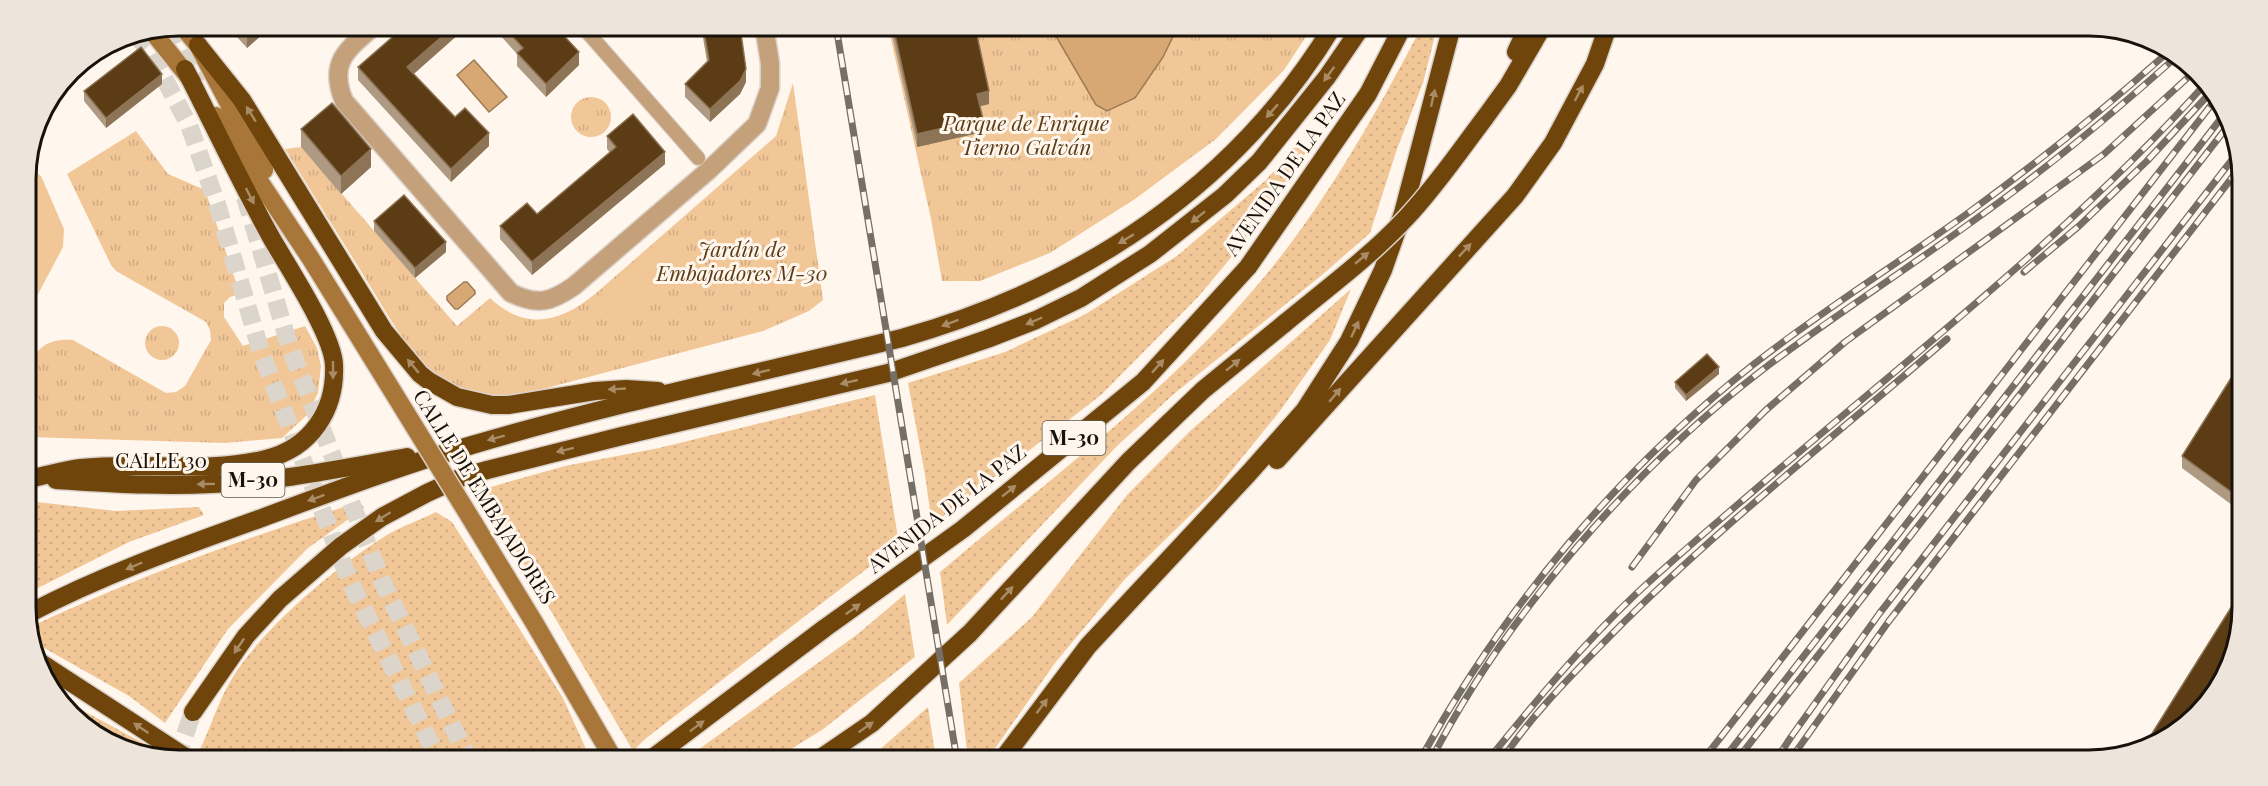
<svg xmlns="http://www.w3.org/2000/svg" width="2268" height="786" viewBox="0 0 2268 786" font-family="'Playfair Display',serif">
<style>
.grass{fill:url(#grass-dots)}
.park{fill:url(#park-tufts)}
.garden{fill:#f2c798}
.water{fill:#d7a874;stroke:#9e7b54;stroke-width:1.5}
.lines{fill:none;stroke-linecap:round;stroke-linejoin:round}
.motorway-tunnel{stroke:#dcd5cc;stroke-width:18;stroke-dasharray:18 9;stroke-linecap:butt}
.pedestrian-casing{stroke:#dad2ca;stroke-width:16}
.minor-casing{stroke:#dad2ca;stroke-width:21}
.secondary-casing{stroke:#dad2ca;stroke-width:21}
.motorway-casing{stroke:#dad2ca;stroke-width:21}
.pedestrian{stroke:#c4a17b;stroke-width:14}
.minor{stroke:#c4a17b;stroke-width:18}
.secondary{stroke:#a97639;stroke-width:18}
.motorway{stroke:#6f450b;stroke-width:18}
.rail-casing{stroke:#756f66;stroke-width:7}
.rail{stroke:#fff7ee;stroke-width:4.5;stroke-dasharray:14;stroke-linecap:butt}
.secondary-bridge-casing{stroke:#dad2ca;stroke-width:21;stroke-linecap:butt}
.motorway-bridge-casing{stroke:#dad2ca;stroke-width:21;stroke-linecap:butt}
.secondary-bridge{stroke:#a97639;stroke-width:18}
.motorway-bridge{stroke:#6f450b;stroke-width:18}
.wall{fill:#ae9a82}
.shaded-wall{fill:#8d7456}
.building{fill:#5c3c15;stroke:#8d7456;stroke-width:1.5}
.oneway{fill:#a98c66}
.labels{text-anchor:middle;stroke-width:6;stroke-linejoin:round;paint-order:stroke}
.shield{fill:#fff7ee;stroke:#5d574e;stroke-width:1.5}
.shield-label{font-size:20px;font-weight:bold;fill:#18120a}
.park-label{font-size:21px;font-style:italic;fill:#5c3b14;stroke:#fff7ee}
.street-label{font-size:21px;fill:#18120a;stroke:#fff7ee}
.rim{fill:none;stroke:#18120a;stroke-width:3}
</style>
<defs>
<pattern id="grass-dots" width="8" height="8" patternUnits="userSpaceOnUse" patternTransform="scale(1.5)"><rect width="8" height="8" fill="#f2c798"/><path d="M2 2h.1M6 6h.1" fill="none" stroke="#cfaa82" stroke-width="1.8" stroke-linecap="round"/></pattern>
<pattern id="park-tufts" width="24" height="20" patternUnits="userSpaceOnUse" patternTransform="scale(1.5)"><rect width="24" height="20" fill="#f2c798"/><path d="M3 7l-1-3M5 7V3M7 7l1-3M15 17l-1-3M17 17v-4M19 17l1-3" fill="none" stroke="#cfaa82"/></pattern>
</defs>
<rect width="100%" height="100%" fill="#fff7ee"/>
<g class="grass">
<path d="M1422 26 1437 28 1423 83 1397 149 1370 233 1322 275 1175 393 1117 446 947 625 940 572C1065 466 1202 367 1299 232 1346 167 1385 97 1422 26Z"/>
<polygon points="1299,142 1309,148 1259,224 1199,296 1101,395 932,525 925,475 908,383 1005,352 1084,315 1177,256 1266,180"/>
<polygon points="1351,289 1330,340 1280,411 1215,491 1125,579 1055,663 987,760 968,760 959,683 1032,617 1127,495 1189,432"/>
<polygon points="875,395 899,544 645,739 633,751 480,490 565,466 659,448"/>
<polygon points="28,501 116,511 199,507 204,515 129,542 28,593"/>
<path d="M360 502 364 508 308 548 228 629 165 723 129 696 30 640 28 628C136 577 247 537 360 502Z"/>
<path d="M436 512 452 522 563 698 591 760H216L200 749C211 727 218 702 230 682 259 630 343 560 394 531 408 524 422 519 436 512Z"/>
<polygon points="905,594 915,657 822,730 773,760 684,760 859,633"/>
<polygon points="58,697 154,749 153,756 130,752 63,708"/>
<polygon points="928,707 936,760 867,760 869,759"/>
</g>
<g class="park">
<polygon points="888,26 1313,26 1284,70 1216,139 1135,199 1050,253 980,281 942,281 931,219"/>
<path d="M793 83 823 300 809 311 763 331 520 395C493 396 465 395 441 379 410 357 387 313 367 281 340 237 312 193 285 149L301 147 457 326 490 298C526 332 561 322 595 294L776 136Z"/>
<circle cx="591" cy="117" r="20"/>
<path d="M136 131 168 174 205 190 240 294 230 297 224 303V317L243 346 305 326 317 348 321 366 318 393 307 415 282 438 225 443 27 437C27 399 15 335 73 340L166 393 176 392 185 386 211 340 210 330 206 322 116 271 111 265 67 174Z"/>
<circle cx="162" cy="343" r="17"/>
</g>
<g class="garden">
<polygon points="27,166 41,176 64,229 63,247 27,315"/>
<polygon points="659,240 688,272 629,325 600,293"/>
</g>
<g class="water">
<polygon points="1050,26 1178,26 1163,57 1135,98 1107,111 1096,105"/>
<polygon points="474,60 507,97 489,112 457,75"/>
<polygon points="464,282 467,282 475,291 475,294 458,309 455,309 447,300 447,296"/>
</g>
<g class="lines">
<g class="motorway-tunnel">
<polyline points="170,27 177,36 200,82"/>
<polyline points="135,34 149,50 189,125 217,204 261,352 350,582 439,760"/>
<polyline points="245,197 290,348 382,581 469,760"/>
<polyline points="176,760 193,712"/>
</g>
<defs>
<polyline id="pedestrian" points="582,26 698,158"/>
<path id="minor" d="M374 26C347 50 328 62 344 101L511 293C538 306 551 302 574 286L709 170 757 124 770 88V63L764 26"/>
<g id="secondary">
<polyline points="182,26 198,45 264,170"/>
<polyline points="152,31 192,81"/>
<polyline points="216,116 311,259 406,413"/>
<polyline points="473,522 535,624 614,760"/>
</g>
<g id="motorway">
<polyline points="198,45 242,100 384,331 420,374 429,381 457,397 492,405 508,405 595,391 626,389 658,391"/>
<polyline points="1516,52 1528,26"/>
<polyline points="1484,119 1508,86 1543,26"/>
<polyline points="1277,460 1515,196 1553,143 1595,64 1608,26"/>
<path d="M32 478C48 475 64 470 81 468 142 461 206 474 266 459 311 448 336 410 334 365 333 335 288 267 272 239 241 183 214 126 185 69"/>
<path d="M56 480C108 483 160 487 212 484 277 482 343 468 407 457"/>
<path d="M28 614C102 575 181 547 259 519 329 493 400 466 472 445 614 403 759 373 902 338 1082 287 1235 187 1333 26"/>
<polyline points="41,663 190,760"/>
<polyline points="193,712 246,636 280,599 341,546 382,517 427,493 462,477 487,470 622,436 888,373 987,339 1036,320 1081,298 1150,254 1225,195 1259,162 1327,77 1362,26"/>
<polyline points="650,760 825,628 963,529 1143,382 1248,267 1368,94 1403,26"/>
<polyline points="818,760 872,723 970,633 1128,462 1203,390 1285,323"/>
<polyline points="1002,760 1088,646 1249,473 1304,411 1349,341 1383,270 1403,213 1452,26"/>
</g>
</defs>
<use href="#pedestrian" class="pedestrian-casing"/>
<use href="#minor" class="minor-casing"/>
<use href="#secondary" class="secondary-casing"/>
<use href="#motorway" class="motorway-casing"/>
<use href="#pedestrian" class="pedestrian"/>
<use href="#minor" class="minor"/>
<use href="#secondary" class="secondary"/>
<use href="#motorway" class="motorway"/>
<defs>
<g id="rail">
<polyline points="836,26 957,760"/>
<polyline points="2024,272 2079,226 2147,161 2211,92"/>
<polyline points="1632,567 1696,480 1766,410 1845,342 2104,154 2195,71"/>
<path d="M1420 760C1504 607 1617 472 1754 364 1823 310 1897 264 1968 213 2037 163 2103 110 2167 53"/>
<path d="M1431 760C1505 616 1633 469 1761 371 1830 318 1903 272 1973 221 2044 171 2110 116 2175 58"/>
<path d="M1488 760C1535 702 1582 645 1637 593 1678 555 1721 519 1764 482 1915 353 2074 230 2207 82"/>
<path d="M1502 760C1533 713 1573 674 1612 634 1717 528 1835 436 1947 339"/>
<polyline points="1703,760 2215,100"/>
<polyline points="1723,760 2222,117"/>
<polyline points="1737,760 2227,127"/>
<polyline points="1776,760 1791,737 1879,614 2238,152"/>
<polyline points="1790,760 1889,621 2241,166"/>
</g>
</defs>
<use href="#rail" class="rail-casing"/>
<use href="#rail" class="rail"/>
<defs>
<polyline id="secondary-bridge" points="406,413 473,522"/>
<path id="motorway-bridge" d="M1285 323C1326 289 1371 256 1407 217 1436 186 1459 152 1484 119"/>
</defs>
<use href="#secondary-bridge" class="secondary-bridge-casing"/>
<use href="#motorway-bridge" class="motorway-bridge-casing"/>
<use href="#secondary-bridge" class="secondary-bridge"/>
<use href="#motorway-bridge" class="motorway-bridge"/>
</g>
<g class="wall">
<polygon points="227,26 265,26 265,32 247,48"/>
<polygon points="492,26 555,26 579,65 546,97 517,66 517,54"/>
<polygon points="701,26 740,26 746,82 740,94 710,122 685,97 685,84 707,62"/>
<polygon points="890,26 975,26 989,104 980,106 983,132 917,147"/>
<polygon points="358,67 414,74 455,117 489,146 451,182 358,80"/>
<polygon points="162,84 106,128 84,101 84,91"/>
<polygon points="301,129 371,167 341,194 301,147"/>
<polygon points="607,136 665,164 532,275 500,239 500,226 537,214 610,153 607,149"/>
<polygon points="374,221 446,252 415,278 374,231"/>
<polygon points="2238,367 2236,508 2182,468 2182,456"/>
<polygon points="1719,374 1686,401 1675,388 1675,382"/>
</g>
<g class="shaded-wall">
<polygon points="258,26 265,26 265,32 247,48 247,35"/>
<polygon points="454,26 468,26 407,80 407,67"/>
<polygon points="579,52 579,65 546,97 546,84"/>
<polygon points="746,69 746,82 740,94 710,122 710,109"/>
<polygon points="162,74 162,84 106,128 106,118"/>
<polygon points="989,91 989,104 977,107 977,94"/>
<polygon points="983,119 983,132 917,147 917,134"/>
<polygon points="489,133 489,146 451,182 451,169"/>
<polygon points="371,149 371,167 341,194 341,176"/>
<polygon points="665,152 665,164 532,275 532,262"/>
<polygon points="446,242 446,252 415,278 415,268"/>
<polygon points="1719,367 1719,374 1686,401 1686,395"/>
</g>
<g class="building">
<polygon points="239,26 258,26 247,35"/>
<polygon points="405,26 454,26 407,67 455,117 465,108 489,133 451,169 358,67"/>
<polygon points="503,26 555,26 579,52 546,84 517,53 523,48"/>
<polygon points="703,26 740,26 746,69 740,81 710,109 685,84 709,60"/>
<polygon points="893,26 975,26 989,91 977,94 983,119 917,134"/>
<polygon points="141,47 162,74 106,118 84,91"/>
<polygon points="332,103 371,149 341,176 301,129"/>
<polygon points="633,114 665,152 532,262 500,226 527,203 537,214 616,147 607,136"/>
<polygon points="404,195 446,242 415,268 374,221"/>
<polygon points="1707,354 1719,367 1686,395 1675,382"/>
<polygon points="2238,367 2237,496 2182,456"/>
<polygon points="2235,601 2235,654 2220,677 2183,729 2146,743"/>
</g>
<defs><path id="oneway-solid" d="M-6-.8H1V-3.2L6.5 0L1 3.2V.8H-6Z" transform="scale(1.5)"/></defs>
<g class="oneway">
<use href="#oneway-solid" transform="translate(1329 74) rotate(126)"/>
<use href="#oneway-solid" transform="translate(1579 93) rotate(-62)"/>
<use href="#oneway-solid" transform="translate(1433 98) rotate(-77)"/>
<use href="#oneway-solid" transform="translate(1272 111) rotate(131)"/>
<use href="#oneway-solid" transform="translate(251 114) rotate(-122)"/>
<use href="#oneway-solid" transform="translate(250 196) rotate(63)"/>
<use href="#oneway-solid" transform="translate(1198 217) rotate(141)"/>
<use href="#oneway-solid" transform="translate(1126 239) rotate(149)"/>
<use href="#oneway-solid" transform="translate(1465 250) rotate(-47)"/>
<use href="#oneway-solid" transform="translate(1362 258) rotate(-40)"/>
<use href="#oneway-solid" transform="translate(1034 321) rotate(157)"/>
<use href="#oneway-solid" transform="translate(950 323) rotate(159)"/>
<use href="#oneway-solid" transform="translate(1355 329) rotate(-65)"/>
<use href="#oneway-solid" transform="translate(1233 365) rotate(-39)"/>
<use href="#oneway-solid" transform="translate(413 366) rotate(-130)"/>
<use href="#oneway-solid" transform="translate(1158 366) rotate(-48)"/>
<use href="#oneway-solid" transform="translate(333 370) rotate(90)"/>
<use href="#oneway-solid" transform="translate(761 372) rotate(166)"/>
<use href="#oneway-solid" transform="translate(849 382) rotate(167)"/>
<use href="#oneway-solid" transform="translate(617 389) rotate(177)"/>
<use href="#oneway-solid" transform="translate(1335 395) rotate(-50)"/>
<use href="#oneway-solid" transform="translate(496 438) rotate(165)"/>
<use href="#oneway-solid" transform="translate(565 450) rotate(166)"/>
<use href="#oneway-solid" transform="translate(206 484) rotate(179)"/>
<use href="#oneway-solid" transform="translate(1009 491) rotate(-39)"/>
<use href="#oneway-solid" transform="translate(316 498) rotate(160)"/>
<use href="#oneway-solid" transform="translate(383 517) rotate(148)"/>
<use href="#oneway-solid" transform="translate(134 566) rotate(157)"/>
<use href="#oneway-solid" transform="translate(1007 593) rotate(-47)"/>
<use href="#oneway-solid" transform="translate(853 609) rotate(-36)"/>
<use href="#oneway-solid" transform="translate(239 646) rotate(124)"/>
<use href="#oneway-solid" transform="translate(1042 706) rotate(-53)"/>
<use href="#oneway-solid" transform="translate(697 726) rotate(-37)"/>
<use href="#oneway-solid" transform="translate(866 727) rotate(-35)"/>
<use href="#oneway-solid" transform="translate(141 728) rotate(-146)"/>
</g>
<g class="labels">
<g class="shield">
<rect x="1042.5" y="421" width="63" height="34" rx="4.5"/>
<rect x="221.5" y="463" width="63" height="34" rx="4.5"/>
</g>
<g class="shield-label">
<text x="1074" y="445">M-30</text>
<text x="253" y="487">M-30</text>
</g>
<g class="park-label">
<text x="1026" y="131">Parque de Enrique<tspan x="1026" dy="24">Tierno Galván</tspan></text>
<text x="742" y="257">Jardín de<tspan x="742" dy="24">Embajadores M-30</tspan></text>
</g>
<g class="street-label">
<text transform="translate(1285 174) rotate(-55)" y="7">AVENIDA DE LA PAZ</text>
<text x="161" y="468">CALLE 30</text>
<text transform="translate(484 497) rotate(58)" y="7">CALLE DE EMBAJADORES</text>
<text transform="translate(947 509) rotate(-38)" y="7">AVENIDA DE LA PAZ</text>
</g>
</g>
<path d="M0 0H2268V786H0ZM179 36H2089A143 143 0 0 1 2232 179V607A143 143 0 0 1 2089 750H179A143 143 0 0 1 36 607V179A143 143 0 0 1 179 36Z" fill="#ede5dc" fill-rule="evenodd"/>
<path class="rim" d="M179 36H2089A143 143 0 0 1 2232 179V607A143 143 0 0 1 2089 750H179A143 143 0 0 1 36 607V179A143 143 0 0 1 179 36Z"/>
</svg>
